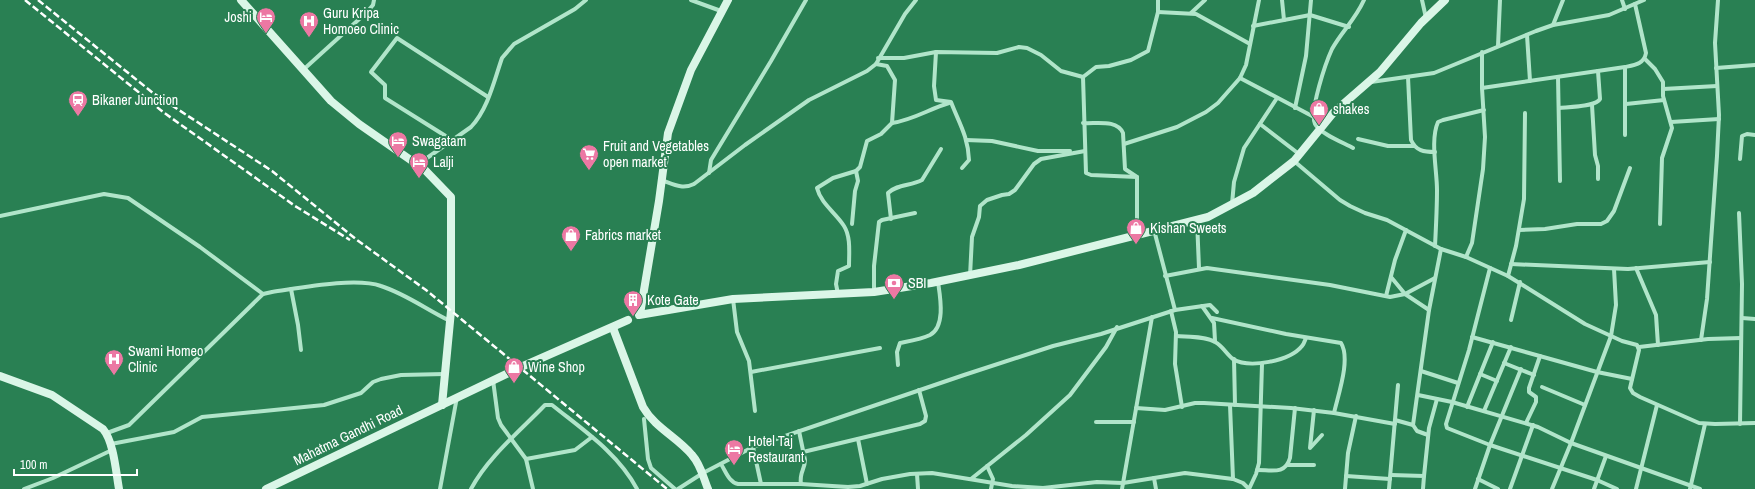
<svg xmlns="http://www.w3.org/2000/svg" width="1755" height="489" viewBox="0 0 1755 489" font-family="'Archivo Narrow',sans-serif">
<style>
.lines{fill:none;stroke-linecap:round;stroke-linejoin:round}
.street{stroke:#b1e5ca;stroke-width:4}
.secondary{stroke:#daf6e7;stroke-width:8}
.rail{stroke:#fff;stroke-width:2.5;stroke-dasharray:7 3;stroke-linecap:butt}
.labels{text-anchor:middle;stroke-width:4;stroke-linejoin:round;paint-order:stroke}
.poi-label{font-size:14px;fill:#fff;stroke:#298053;text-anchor:start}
.street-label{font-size:14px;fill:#fff;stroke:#298053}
</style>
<rect width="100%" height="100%" fill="#298053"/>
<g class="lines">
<g class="street">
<polyline points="691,0 721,11"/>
<polyline points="1282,0 1284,20"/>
<polyline points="1422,0 1426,18"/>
<polyline points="1622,0 1625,9"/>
<polyline points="1158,12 1196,14 1250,44"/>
<polyline points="1191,13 1205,0"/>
<polyline points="1553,25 1563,0"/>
<polyline points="1253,26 1310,15 1349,27"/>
<polyline points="1527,35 1530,81"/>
<polyline points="1498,46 1500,0"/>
<path d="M936 52 934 86 936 100 951 102C959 123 968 136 969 160L962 168"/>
<polyline points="878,58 904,58 936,52 997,53 1019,47 1027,48 1041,55 1061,71 1083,77"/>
<polyline points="1645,59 1655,69 1663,82 1663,96 1672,128 1662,158 1660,224"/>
<polyline points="1625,67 1625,135"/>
<polyline points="1716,68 1755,65"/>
<polyline points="303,70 367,12 373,5 374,0"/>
<path d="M1408 77 1411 140C1416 151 1424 152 1435 152"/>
<polyline points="1558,77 1560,181"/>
<polyline points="1240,78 1314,117"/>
<polyline points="1371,82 1434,73 1536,31 1553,25 1609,15 1644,0"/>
<path d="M1482 88 1625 67C1635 65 1644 64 1646 53L1635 4"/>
<polyline points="1663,89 1717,86"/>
<polyline points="1626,104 1664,100"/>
<polyline points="1592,105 1595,155 1598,166 1598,179"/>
<polyline points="1295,108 1306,56 1311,0"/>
<path d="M1559 108C1568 107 1596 107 1600 99L1598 71"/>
<polyline points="1671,122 1719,119"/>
<path d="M892 123C913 120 929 109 949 103"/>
<path d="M1083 123C1096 124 1117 119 1123 133L1125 169 1137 177V234"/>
<polyline points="1260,124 1299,154"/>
<polyline points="1358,139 1388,146 1414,146"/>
<polyline points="452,140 385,98 385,85 371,72 397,38 488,97"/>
<polyline points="966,140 992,141 1038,151 1070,151"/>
<polyline points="1124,144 1177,127 1206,112 1218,103 1240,78 1246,65 1259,0"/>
<path d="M1353 148C1344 143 1319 133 1315 124 1309 111 1326 62 1332 49 1342 31 1355 20 1364 0"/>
<polyline points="1740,159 1742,136 1747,134 1755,135"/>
<polyline points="1294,161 1340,200 1350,206 1365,213 1387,220 1441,249 1466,257 1508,276 1585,324 1622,341 1637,345 1639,350 1630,388 1633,393 1640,397 1699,423 1715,424 1755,423"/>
<path d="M417 165 471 127C488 109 494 81 502 58L514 44 575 9 586 0"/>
<polyline points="709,173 711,160 771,61 806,0"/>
<polyline points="1137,177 1091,175 1086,173 1083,77 1096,67 1109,66 1131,60 1148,51 1158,12 1158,0"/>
<path d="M661 180C673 184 682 190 694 184L745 145 809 100 867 71 876 64 905 14 916 0"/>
<polyline points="1232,204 1234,182 1244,148 1277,98"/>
<polyline points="1739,213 1742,284 1740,424"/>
<polyline points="0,216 104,194 128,198 200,247 263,294"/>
<path d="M891 219 888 193C897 184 911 186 922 180L941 149"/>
<polyline points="1197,220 1199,268"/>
<polyline points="852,224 855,191 858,181 856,171"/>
<polyline points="1519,230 1545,229 1577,224 1601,224 1607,221 1614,211 1630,168"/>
<path d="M1435 246C1436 227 1437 208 1437 190 1437 170 1430 140 1438 122L1443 120 1484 110"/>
<polyline points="1466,257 1472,243 1483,169 1485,137 1482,88 1482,52"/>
<polyline points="1511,264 1628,269 1710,262"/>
<polyline points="1490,268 1469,350 1446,424 1447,428 1490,445 1597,480 1617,489"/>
<polyline points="1636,268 1656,315 1658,345"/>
<polyline points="970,276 972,237 979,217 980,206 987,200 1002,195 1009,194 1015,190 1034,164 1041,159 1085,151"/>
<polyline points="1165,276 1207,268 1330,285 1390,297 1405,294 1435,278"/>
<polyline points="1508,276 1516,246 1524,199 1525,113"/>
<polyline points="1391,277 1405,294 1429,310"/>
<polyline points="291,289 298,325 301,350"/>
<polyline points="874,292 874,266 879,222 882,220 915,213"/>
<path d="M838 294 836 284 838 271 849 266C849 253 851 237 844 226 836 213 821 204 817 188L833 178 856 171 860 167 867 141 881 134 892 123 895 80 887 66 876 64"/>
<polyline points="1386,296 1395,260 1406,230"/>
<polyline points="733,299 737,332 749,361 755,411"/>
<polyline points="1202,306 1214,323 1215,341"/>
<polyline points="1175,310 1210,305 1217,312"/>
<polyline points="1171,311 1176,332 1175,364 1182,407"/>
<path d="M1212 318 1286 334 1341 343C1351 359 1338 395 1334 413"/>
<polyline points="1742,318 1755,319"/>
<polyline points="1511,320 1520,282"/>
<path d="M1176 336C1188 337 1205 336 1215 342 1223 346 1226 354 1233 359 1249 369 1290 361 1302 346 1304 344 1305 340 1306 338"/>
<polyline points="1472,337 1597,372 1632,379"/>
<polyline points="1701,340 1707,299 1717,156 1719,115 1715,43 1718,0"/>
<polyline points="1639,347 1708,339 1741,338"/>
<polyline points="1234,359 1235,405"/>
<polyline points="1504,363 1534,375"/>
<path d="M898 365 897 352 900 343C910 341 922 339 930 335 946 326 940 296 938 282"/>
<polyline points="1421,371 1458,383"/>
<polyline points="751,372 880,348"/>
<polyline points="1480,374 1497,381"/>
<polyline points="493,380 498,418 501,425 526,459 533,489"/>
<polyline points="1542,387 1585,405"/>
<polyline points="1418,395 1452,402 1538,427 1571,443 1700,489"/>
<polyline points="1230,405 1233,479"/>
<polyline points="1467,407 1493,342"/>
<polyline points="1136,408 1165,410 1195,403 1204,403 1291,408 1334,413 1395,424"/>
<polyline points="1484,411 1511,347"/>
<polyline points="644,419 648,459 651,468 675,489"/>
<polyline points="1395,420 1413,425"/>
<polyline points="1096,422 1134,422"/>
<polyline points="1526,423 1536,402 1536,397 1529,392 1529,388 1540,356"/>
<path d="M799 431 805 460C805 470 799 472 801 484"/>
<path d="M107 433 129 425 263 294 272 292C300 288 355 277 381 286 406 294 427 310 450 321"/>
<polyline points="1428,435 1417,431 1413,425 1429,310 1441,249"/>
<polyline points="858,439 867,484"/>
<polyline points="111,444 174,432 202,417 324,405 361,393 373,382 381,379 401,375 445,374"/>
<polyline points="753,447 761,484"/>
<polyline points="1311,447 1322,435"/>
<polyline points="1310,448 1314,410"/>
<polyline points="803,452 920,424 925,421 926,416 919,390"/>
<polyline points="526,459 575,450 592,437"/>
<path d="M721 464C726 472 729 482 738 484H801L848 487 860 486 882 479 910 474 932 473 1012 486 1043 488 1097 482 1123 483 1185 473 1233 479 1243 483 1249 489 1256 474 1259 463 1262 364"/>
<polyline points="1288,465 1314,465"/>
<polyline points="987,466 993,479 991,489"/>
<path d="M1257 470C1272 470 1285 475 1290 458L1295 408"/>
<polyline points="917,474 918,489"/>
<polyline points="1391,475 1424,476 1423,489"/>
<polyline points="1346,476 1390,479"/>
<polyline points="1424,476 1429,428 1437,399"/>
<polyline points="1154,478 1156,489"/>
<polyline points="971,479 1026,435 1070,395 1106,347 1117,327"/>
<polyline points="1478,479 1498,489"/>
<polyline points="24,489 53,478 112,450"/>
<polyline points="440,489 457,397"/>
<path d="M471 489C488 457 520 431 545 405H552C583 430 618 453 637 489"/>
<polyline points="678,489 703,473 753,447 964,375 1053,346 1101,334 1175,310 1154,230"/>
<polyline points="1122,489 1152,317"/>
<polyline points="1345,489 1348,453 1356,416"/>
<polyline points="1389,489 1398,385"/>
<polyline points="1475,489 1490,445 1521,369"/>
<polyline points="1510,489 1533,425"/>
<polyline points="1552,489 1571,443 1611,336 1616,305 1614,269"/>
<polyline points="1594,489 1606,456"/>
<polyline points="1636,489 1657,405"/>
<polyline points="1690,489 1705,424"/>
</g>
<g class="secondary">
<polyline points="241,0 331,101 359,124 425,170 451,197 451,311 442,405"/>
<polyline points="640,314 659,201 668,133 691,70 728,0"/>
<polyline points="639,315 733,299 874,292 931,283 1019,265 1208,217 1253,193 1294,161 1334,112 1380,72 1421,23 1445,0"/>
<path d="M613 328 643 407C655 428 677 437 692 455 701 465 703 477 708 489"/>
<path d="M0 376 52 395 103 429C114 442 116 473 119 489"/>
<polyline points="266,489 521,367 628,320"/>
</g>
<g class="rail">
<polyline points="25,0 163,112 295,206 350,240"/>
<polyline points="38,0 153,93 272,171 357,240 426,290 667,489"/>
</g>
</g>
<defs>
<symbol id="hotel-pin" viewBox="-11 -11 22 30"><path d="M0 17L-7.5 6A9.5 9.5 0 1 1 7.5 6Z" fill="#ec78a3" stroke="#298053"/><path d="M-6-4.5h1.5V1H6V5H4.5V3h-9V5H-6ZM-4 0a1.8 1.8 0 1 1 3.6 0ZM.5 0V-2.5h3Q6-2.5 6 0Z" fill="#fff"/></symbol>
<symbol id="hospital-pin" viewBox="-11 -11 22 30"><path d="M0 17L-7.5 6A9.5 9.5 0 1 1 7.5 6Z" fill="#ec78a3" stroke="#298053"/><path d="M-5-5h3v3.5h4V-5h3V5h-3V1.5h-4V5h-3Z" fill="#fff"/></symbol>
<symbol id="station-pin" viewBox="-11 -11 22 30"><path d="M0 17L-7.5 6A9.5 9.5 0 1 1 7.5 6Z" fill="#ec78a3" stroke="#298053"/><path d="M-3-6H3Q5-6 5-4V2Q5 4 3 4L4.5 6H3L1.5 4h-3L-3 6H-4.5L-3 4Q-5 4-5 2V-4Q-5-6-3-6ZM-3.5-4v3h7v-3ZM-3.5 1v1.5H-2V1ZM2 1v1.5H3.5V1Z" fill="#fff"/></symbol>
<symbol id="shop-pin" viewBox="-11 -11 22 30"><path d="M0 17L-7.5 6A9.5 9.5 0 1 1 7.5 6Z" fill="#ec78a3" stroke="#298053"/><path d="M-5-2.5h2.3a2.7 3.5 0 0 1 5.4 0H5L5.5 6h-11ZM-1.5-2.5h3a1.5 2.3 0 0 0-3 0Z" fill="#fff"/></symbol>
<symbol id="supermarket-pin" viewBox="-11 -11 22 30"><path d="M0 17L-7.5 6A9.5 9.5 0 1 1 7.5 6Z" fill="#ec78a3" stroke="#298053"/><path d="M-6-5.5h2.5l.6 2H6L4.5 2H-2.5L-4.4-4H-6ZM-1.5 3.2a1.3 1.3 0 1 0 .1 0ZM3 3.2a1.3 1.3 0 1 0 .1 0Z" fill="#fff"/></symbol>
<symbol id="bank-pin" viewBox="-11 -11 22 30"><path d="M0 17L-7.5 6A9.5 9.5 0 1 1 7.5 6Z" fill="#ec78a3" stroke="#298053"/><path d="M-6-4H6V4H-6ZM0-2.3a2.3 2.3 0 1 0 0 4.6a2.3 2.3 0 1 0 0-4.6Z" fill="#fff"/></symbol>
<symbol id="building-pin" viewBox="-11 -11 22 30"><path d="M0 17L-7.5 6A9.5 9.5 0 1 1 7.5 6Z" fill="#ec78a3" stroke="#298053"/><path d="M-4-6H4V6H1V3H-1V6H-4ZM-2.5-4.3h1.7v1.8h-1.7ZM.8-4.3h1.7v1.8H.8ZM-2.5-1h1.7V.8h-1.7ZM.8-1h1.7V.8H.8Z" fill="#fff"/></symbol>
</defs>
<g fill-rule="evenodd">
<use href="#hotel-pin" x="255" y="6" width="22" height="30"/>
<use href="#hospital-pin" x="298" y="10" width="22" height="30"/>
<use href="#station-pin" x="67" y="89" width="22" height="30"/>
<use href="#shop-pin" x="1308" y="98" width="22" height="30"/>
<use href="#hotel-pin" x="387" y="130" width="22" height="30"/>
<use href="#supermarket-pin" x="578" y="143" width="22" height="30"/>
<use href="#hotel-pin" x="408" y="151" width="22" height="30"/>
<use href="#shop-pin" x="1125" y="217" width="22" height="30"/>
<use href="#shop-pin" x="560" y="224" width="22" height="30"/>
<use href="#bank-pin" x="883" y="272" width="22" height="30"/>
<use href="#building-pin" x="622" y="289" width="22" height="30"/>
<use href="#hospital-pin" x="103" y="348" width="22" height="30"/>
<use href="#shop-pin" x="503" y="356" width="22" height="30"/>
<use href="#hotel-pin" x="723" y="438" width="22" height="30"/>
</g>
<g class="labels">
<g class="poi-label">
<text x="323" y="18">Guru Kripa<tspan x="323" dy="16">Homoeo Clinic</tspan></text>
<text x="252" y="22" text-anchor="end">Joshi</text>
<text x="92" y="105">Bikaner Junction</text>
<text x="1333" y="114">shakes</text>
<text x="412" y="146">Swagatam</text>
<text x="603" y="151">Fruit and Vegetables<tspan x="603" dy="16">open market</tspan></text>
<text x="433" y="167">Lalji</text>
<text x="1150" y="233">Kishan Sweets</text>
<text x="585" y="240">Fabrics market</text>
<text x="908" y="288">SBI</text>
<text x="647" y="305">Kote Gate</text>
<text x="128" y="356">Swami Homeo<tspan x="128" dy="16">Clinic</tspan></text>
<text x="528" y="372">Wine Shop</text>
<text x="748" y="446">Hotel Taj<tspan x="748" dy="16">Restaurant</tspan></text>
</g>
<g class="street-label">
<text transform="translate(348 435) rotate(-26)" y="5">Mahatma Gandhi Road</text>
</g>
</g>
<path d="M14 469v6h123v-6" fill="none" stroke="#ffffff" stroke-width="2"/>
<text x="20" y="469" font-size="12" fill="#ffffff" stroke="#298053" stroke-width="3" paint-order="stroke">100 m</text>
</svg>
